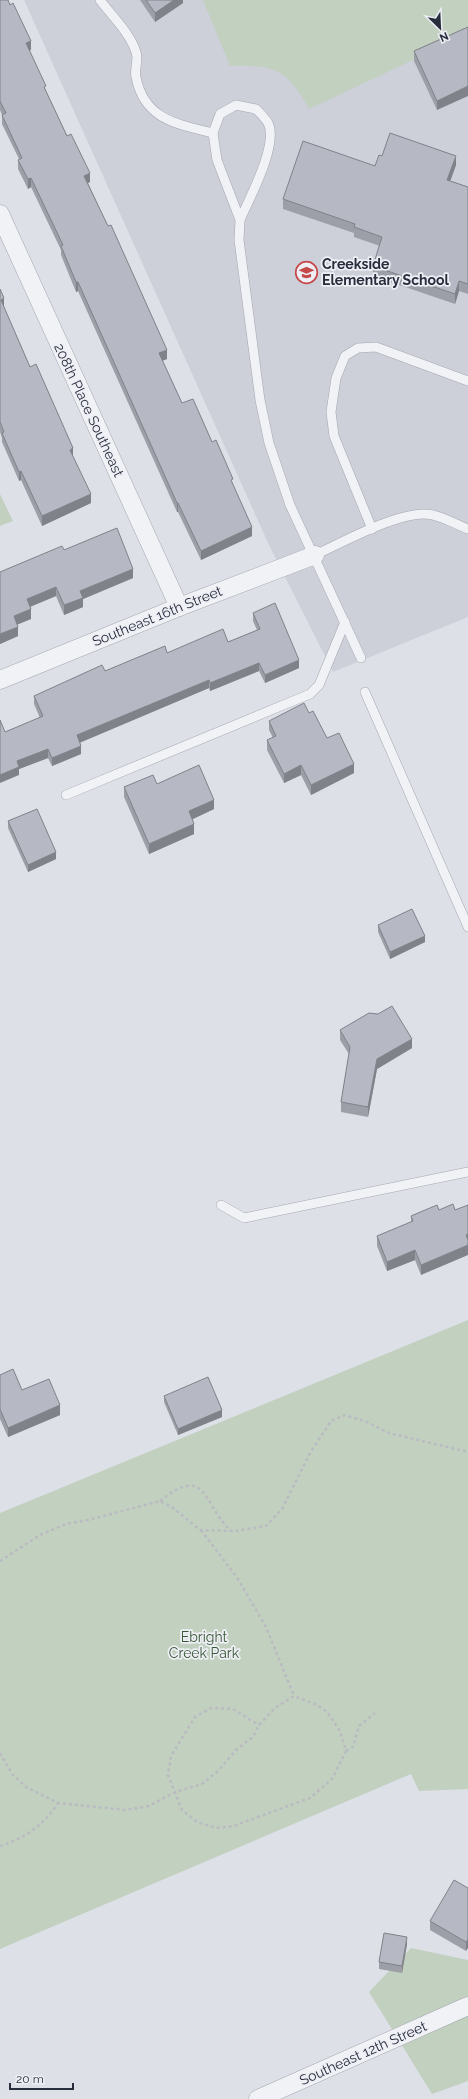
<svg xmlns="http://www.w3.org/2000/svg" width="468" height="2099" viewBox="0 0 468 2099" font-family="Raleway,sans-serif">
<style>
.built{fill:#cdcfd9}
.green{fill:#c2d0c0}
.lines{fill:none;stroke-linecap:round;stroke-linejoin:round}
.lane-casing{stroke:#a4a7b1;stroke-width:10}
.street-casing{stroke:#a4a7b1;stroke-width:19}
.path{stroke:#b9bbc1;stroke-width:2.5;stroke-dasharray:3 3;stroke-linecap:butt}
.lane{stroke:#f1f2f5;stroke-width:9}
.street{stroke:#f1f2f5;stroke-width:18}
.wall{fill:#9d9fa8}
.shaded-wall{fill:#7f8288}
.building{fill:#b6b9c3;stroke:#7f8288}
.labels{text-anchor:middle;stroke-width:3.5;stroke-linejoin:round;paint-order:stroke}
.poi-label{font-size:14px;font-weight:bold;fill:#282d3d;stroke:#eeeff5;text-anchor:start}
.street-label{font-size:14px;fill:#282d3d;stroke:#eeeff5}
.park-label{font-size:14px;fill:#385837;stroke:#eeeff5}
</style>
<rect width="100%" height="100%" fill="#dee0e7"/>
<polygon class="built" points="24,0 468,0 468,617 333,672 269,545"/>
<g class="green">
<path d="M203 0H468V34L309 109C287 69 275 65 230 66Z"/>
<polygon points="0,494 13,521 0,526"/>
<polygon points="468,1320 468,1789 419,1791 411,1774 0,1949 0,1513"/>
<polygon points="411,1948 468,1960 468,2081 432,2094 369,1992"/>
</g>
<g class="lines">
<defs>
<g id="lane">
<path d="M100 0C112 16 130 33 136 52 139 60 134 69 136 77 144 119 176 124 213 133"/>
<path d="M240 220C249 199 279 144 268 123 265 118 260 113 256 109L236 105 220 114 213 133 217 160 240 220 239 240 260 400 269 443 290 505 361 658"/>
<polyline points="372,529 334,436 331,412 336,378 345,356 358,348 376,347 468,381"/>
<path d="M315 555C343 542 394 514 424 514 439 514 455 524 468 529"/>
<polyline points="365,692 468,927"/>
<polyline points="66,795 310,694 319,685 345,622"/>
<polyline points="221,1205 244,1218 468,1172"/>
</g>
<g id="street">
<polyline points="0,214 179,607"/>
<polyline points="0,680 179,607 315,555"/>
<polyline points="258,2099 468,2006"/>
</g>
</defs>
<use href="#lane" class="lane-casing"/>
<use href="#street" class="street-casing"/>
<g class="path">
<path d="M160 1501C206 1464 202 1502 230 1530"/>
<polyline points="201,1530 238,1579 266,1627 294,1696"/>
<polyline points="0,1561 40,1535 66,1524 88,1520 160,1501 172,1507 200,1530 235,1531 266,1526 282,1509 310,1453 331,1421 345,1415 367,1422 389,1433 468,1452"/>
<polyline points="346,1751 353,1747 359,1726 375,1713"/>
<polyline points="0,1753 12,1774 26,1787 58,1803 126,1810 149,1806 175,1792 202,1784 218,1771 237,1749 253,1737 259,1725 275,1708 294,1696 317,1705 327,1712 340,1731 346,1751 332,1779 310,1798 233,1826 216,1828 197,1822 182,1810 168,1775 171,1756 195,1717 211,1708 233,1709 259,1725"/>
<path d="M0 1846C24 1839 45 1824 58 1803"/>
</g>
<use href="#lane" class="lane"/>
<use href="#street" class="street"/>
</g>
<g class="wall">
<polygon points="0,0 31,50 29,50 46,91 67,136 90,182 88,183 167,359 162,361 182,403 233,485 252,536 201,560 178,512 177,512 78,291 76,292 61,255 61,250 31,187 28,189 18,169 18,160 19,159 2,124 2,115 0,110"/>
<polygon points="140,0 183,0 183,3 155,22"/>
<polygon points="468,27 437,110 414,61 414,51"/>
<polygon points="382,156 456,165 450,181 468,187 468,294 459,291 455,304 373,276 373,266 380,246 354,237 354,233 283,209 283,199 375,166"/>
<polygon points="0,289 4,308 30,367 73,456 91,503 42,526 21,480 19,481 2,442 2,438 0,432"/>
<polygon points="64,550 133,578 83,599 83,607 64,615 56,596 30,607 31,619 17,624 18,636 0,644"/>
<polygon points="253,613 299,668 265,683 259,671 210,691 209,688 80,742 81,754 52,766 48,758 19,769 19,775 5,732 40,718 34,704 34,696 105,671 167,653 228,642 257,630 253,621"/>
<polygon points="309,713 327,738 354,773 311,795 301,775 284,783 267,750 267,740 273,738 269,730 269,721"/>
<polygon points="157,784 214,809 192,819 194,834 149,854 124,797 124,787"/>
<polygon points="8,821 56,859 28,872 8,828"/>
<polygon points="378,925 425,942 390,959 378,932"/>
<polygon points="340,1030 412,1048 377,1069 368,1117 341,1112 341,1102 349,1054 340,1040"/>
<polygon points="437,1205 421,1275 415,1260 387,1271 377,1246 377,1236 411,1222 411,1216"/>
<polygon points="0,1375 22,1390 60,1415 8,1437 0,1419"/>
<polygon points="164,1396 222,1417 178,1435 164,1402"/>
<polygon points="468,1888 466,1951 430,1930 430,1921"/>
<polygon points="407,1944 402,1973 379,1969 379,1962"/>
</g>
<g class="shaded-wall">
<polygon points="174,0 183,0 183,3 155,22 155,13"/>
<polygon points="31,41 31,50 26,52 26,43"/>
<polygon points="468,86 468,96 437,110 437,101"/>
<polygon points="456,156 456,165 447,190 447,180"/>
<polygon points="90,173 90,182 84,185 84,176"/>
<polygon points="31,178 31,187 28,189 28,179"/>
<polygon points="459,281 459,291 455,304 455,294"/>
<polygon points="76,282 78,282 78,291 76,292"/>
<polygon points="4,298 4,308 1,300"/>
<polygon points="167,350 167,359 159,362 159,353"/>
<polygon points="73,448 73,458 70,450"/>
<polygon points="21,471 21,480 19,481 19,472"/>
<polygon points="91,494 91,503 42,526 42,516"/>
<rect x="177" y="503" width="1" height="9"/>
<polygon points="252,527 252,536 201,560 201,551"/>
<polygon points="133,569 133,578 83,599 83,607 64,615 64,605 80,591"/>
<polygon points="56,587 56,596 27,608 27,599"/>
<polygon points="31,609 31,619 14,626 14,616"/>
<polygon points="18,627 18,636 0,644 0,634"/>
<polygon points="299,660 299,668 265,683 265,675"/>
<polygon points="259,663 259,671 210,691 210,683"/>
<polygon points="209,680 209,688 77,744 77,735"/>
<polygon points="81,746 81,754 52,766 52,758"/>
<polygon points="48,749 48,758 19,769 19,775 0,783 0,775 17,761"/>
<polygon points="354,764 354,773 311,795 311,785"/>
<polygon points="301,765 301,775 284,783 284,774"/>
<polygon points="214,800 214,809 189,821 189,811"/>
<polygon points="194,824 194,834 149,854 149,844"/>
<polygon points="56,852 56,859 28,872 28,865"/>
<polygon points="425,936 425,942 390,959 390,952"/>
<polygon points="412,1039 412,1048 377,1069 368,1117 368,1107 377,1059"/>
<polygon points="468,1234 468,1244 466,1235"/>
<polygon points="468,1245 468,1255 421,1275 421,1265"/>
<polygon points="415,1250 415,1260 387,1271 387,1262"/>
<polygon points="60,1405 60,1415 8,1437 8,1428"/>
<polygon points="222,1410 222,1417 178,1435 178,1429"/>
<polygon points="407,1937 407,1944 402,1973 402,1966"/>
<polygon points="468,1939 468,1948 466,1951 466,1942"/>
</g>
<g class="building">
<polygon points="0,0 8,0 10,5 13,3 31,41 26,43 46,86 44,87 67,136 71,134 90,173 84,176 108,226 111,225 167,350 159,353 182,403 193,399 212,442 216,440 233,479 231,480 252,527 201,551 178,503 177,503 78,282 76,282 61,246 63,245 31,178 28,179 18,160 22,158 2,115 6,113 0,101"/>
<polygon points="146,0 174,0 155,13"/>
<polygon points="468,27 468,86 437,101 414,51"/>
<polygon points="390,133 456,156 447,180 468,187 468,284 459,281 455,294 373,266 382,237 354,227 355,224 283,199 303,141 375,166 379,155 382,156"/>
<polygon points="0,289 4,298 1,300 30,367 36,364 73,448 70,450 91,494 42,516 21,471 19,472 2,433 4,432 0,422"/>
<polygon points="117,528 133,569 80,591 83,598 64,605 56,587 27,599 31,609 14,616 18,627 0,634 0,572 62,546 64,550"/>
<polygon points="275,603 299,660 265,675 259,663 210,683 209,680 77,735 81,746 52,758 48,749 17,761 19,767 0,775 0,720 5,732 43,716 34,696 102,665 105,671 165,646 167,653 223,629 228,642 260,629 253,613"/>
<polygon points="304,703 309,713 313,711 327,738 339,733 354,764 311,785 301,765 284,774 267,740 276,736 269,721"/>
<polygon points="199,765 214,800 189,811 194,824 149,844 124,787 153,775 157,784"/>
<polygon points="37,809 56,852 28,865 8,821"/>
<polygon points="412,909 425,936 390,952 378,925"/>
<polygon points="392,1006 412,1039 377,1059 368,1107 341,1102 350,1047 340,1030 369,1013 378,1014"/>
<polygon points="453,1204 455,1210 468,1205 468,1234 466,1235 468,1240 468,1245 421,1265 415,1250 387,1262 377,1236 413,1221 411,1216 437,1205 439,1210"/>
<polygon points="13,1369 22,1390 49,1379 60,1405 8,1428 0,1409 0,1375"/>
<polygon points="208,1377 222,1410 178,1429 164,1396"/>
<polygon points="454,1880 468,1888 468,1939 466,1942 430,1921"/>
<polygon points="384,1933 407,1937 402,1966 379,1962"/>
</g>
<defs>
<symbol id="school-ring" viewBox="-11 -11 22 22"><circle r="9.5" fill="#eeeff5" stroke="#c64a4a" stroke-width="1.5"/><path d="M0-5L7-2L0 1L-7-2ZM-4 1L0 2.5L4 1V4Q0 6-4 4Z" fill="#c64a4a"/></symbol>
</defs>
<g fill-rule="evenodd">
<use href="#school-ring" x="294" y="260" width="25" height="25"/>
</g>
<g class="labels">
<g class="poi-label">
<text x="322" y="269">Creekside<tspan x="322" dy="16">Elementary School</tspan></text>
</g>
<g class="street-label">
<text transform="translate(89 410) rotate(65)" y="5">208th Place Southeast</text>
<text transform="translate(157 616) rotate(-22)" y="5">Southeast 16th Street</text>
<text transform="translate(363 2053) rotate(-24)" y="5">Southeast 12th Street</text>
</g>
<g class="park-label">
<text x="204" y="1642">Ebright<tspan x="204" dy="16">Creek Park</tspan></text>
</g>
</g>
<g transform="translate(440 28) rotate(156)" stroke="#eeeff5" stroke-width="3" paint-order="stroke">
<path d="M0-3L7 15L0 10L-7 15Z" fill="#282d3d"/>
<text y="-6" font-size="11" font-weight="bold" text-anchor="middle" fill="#282d3d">N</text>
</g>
<path d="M10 2083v6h63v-6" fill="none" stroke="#282d3d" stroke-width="2"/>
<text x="16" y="2083" font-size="12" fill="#282d3d" stroke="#eeeff5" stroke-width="3" paint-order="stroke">20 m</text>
</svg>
